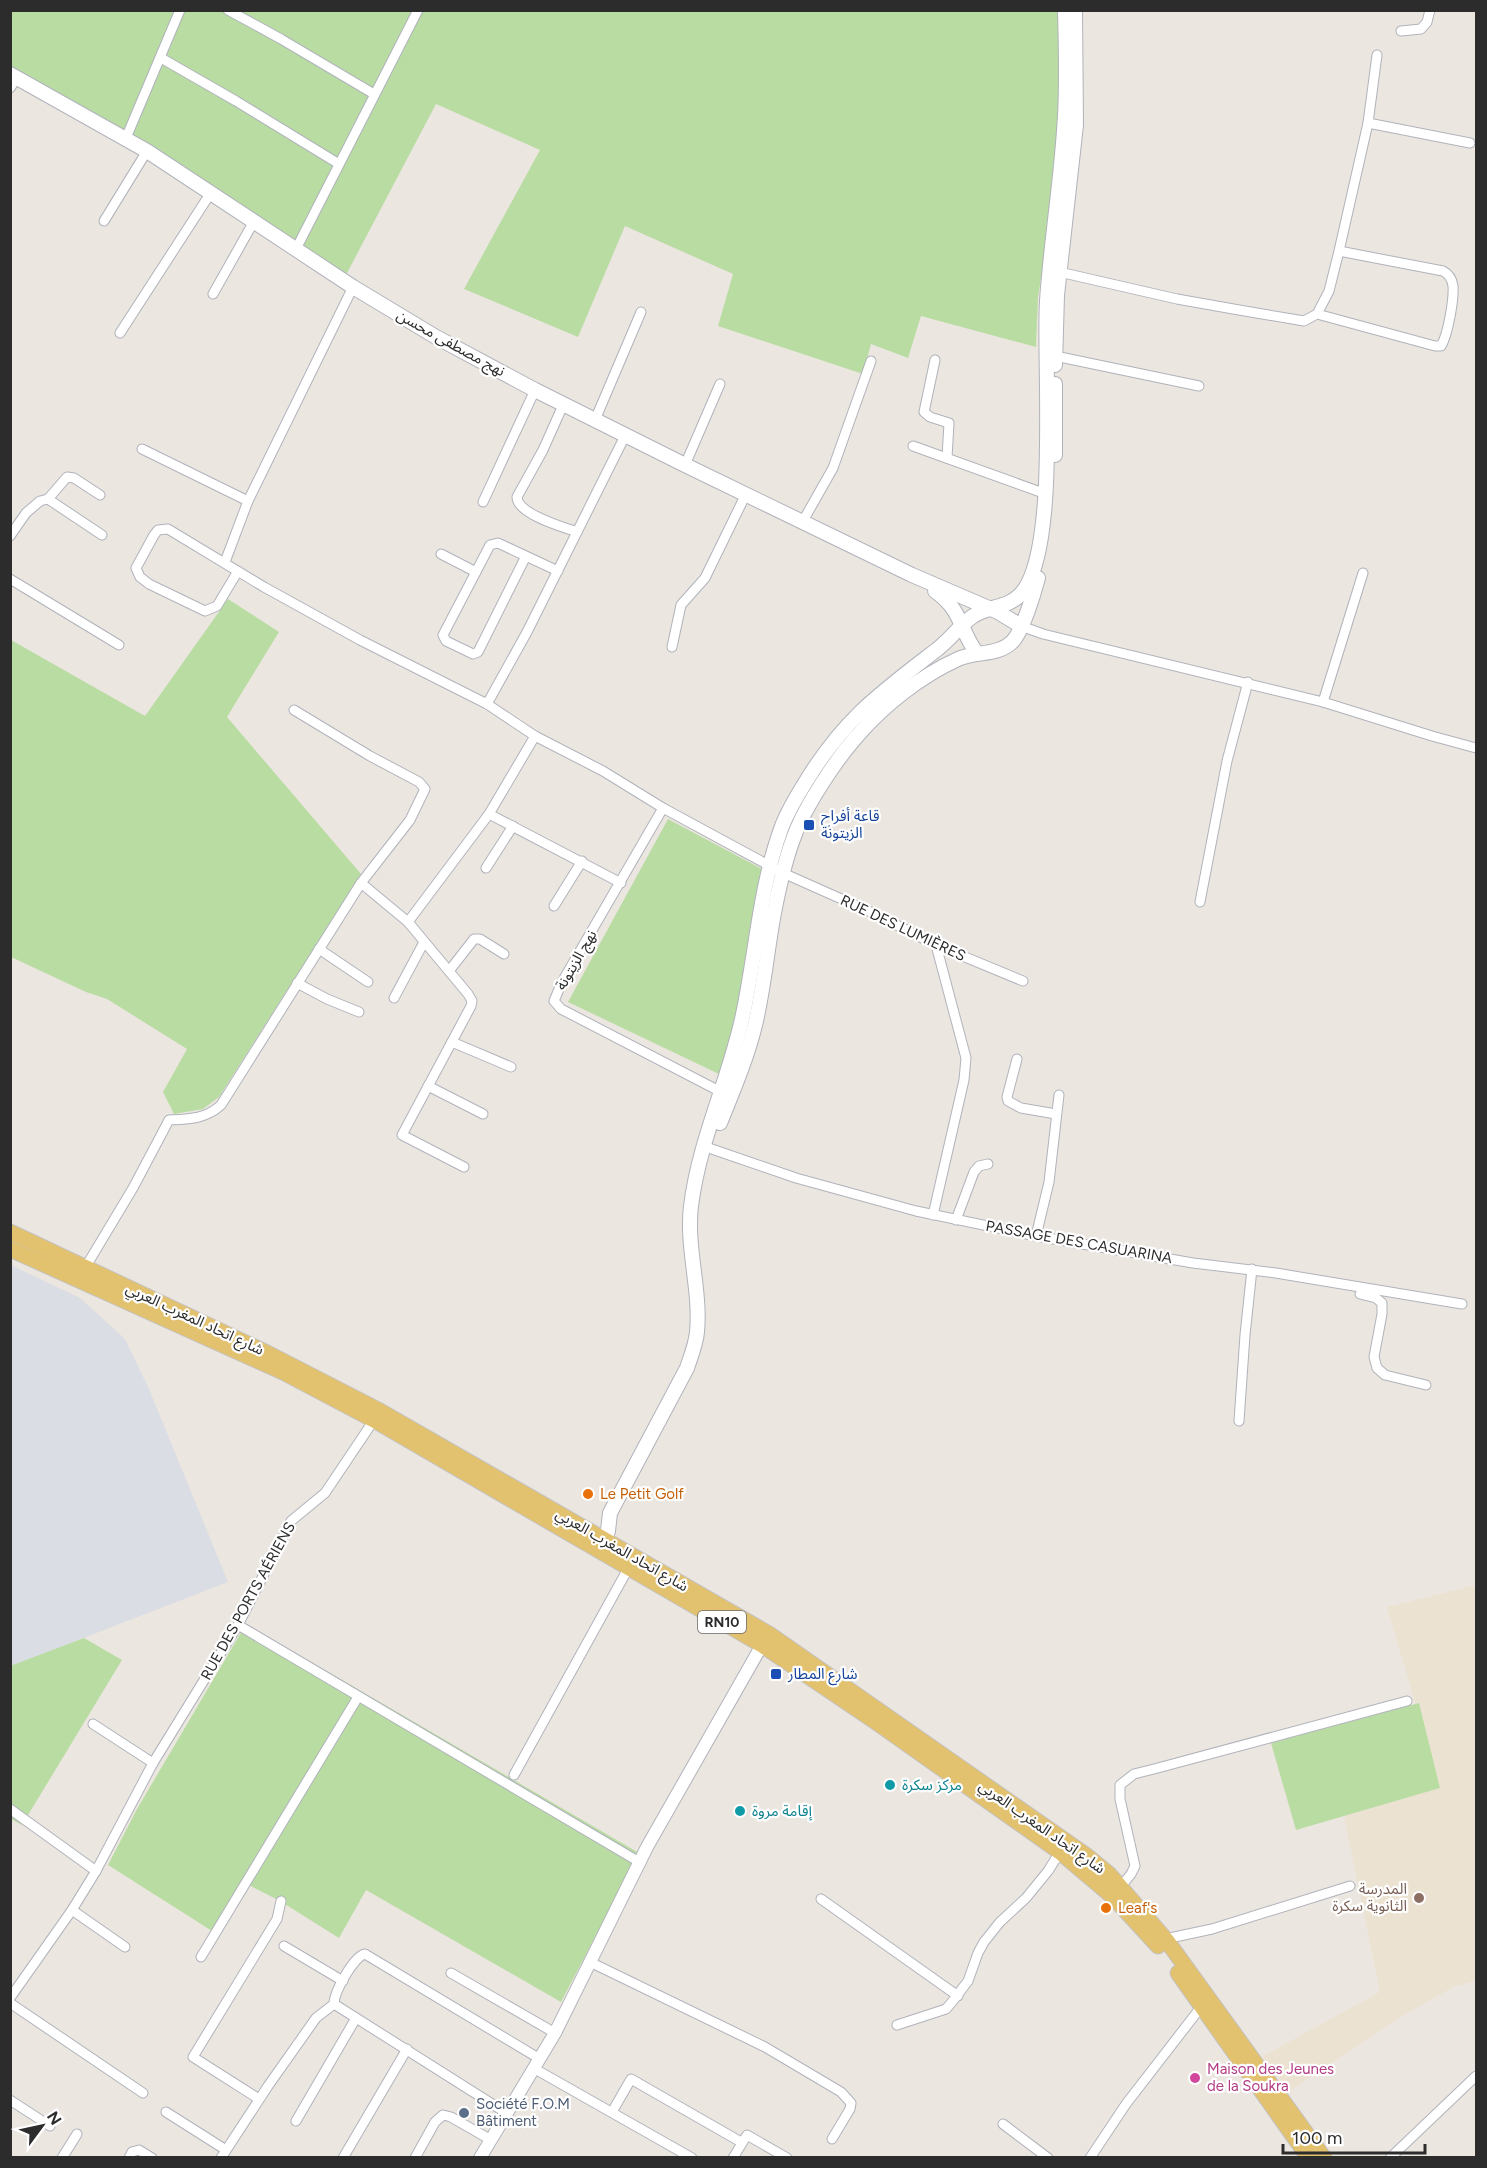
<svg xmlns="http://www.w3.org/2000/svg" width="1487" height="2168" viewBox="0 0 1487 2168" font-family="Figtree,'Noto Sans Arabic',sans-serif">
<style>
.education{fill:#ebe2d2}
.airport{fill:#dbdde5}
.green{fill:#b9dca3}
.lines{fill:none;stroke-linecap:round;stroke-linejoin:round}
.minor-casing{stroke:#b0b3bb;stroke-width:11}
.tertiary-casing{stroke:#b0b3bb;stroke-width:14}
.secondary-casing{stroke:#b0b3bb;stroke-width:16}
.primary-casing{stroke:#c4c4c4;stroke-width:17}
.minor{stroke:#fff;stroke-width:9}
.tertiary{stroke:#fff;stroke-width:12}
.secondary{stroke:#fff;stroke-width:14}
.primary{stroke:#e2c16f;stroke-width:15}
.transit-dot{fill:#1a4fb4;stroke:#fff;stroke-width:2}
.food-dot{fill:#e8710a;stroke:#fff;stroke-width:2}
.culture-dot{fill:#0f9aa8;stroke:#fff;stroke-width:2}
.education-dot{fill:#8d6e63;stroke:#fff;stroke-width:2}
.hotel-dot{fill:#d1479c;stroke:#fff;stroke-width:2}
.service-dot{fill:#5c6f8a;stroke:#fff;stroke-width:2}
.labels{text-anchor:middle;stroke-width:4.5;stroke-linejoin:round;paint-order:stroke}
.shield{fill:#fff;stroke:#6b6b6b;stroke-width:1.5}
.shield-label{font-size:14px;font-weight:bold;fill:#2c2c2c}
.street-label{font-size:15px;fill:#2c2c2c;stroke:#fff}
.transit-label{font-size:15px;fill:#164399;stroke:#fff;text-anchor:start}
.food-label{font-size:15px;fill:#c56008;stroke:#fff;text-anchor:start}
.culture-label{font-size:15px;fill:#0d838f;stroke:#fff;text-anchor:start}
.education-label{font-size:15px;fill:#785e54;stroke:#fff;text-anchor:end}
.hotel-label{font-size:15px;fill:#b23c85;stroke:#fff;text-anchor:start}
.service-label{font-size:15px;fill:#4e5e75;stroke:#fff;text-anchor:start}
</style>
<rect width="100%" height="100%" fill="#ece6e0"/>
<polygon class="education" points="1476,1585 1476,1981 1453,1987 1399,2018 1288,2092 1263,2056 1380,1992 1344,1816 1440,1788 1387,1607"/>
<polygon class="airport" points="11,1265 80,1298 125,1339 149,1389 228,1582 11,1666"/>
<g class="green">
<polygon points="10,11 1060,11 1064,109 1055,191 1038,297 1036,347 921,316 908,358 871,344 863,374 718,326 733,274 625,226 578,337 464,289 540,150 436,104 346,275 130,133 11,68"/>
<polygon points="228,599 279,632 227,717 361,874 219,1097 203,1109 174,1114 163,1092 187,1049 107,999 86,992 11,957 11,640 145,716"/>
<polygon points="668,819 762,869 742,1000 721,1075 568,1002"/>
<polygon points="246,1624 639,1853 561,2002 366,1890 339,1938 280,1901 245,1883 212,1931 108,1865 137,1809"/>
<polygon points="84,1638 122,1660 22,1825 11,1819 10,1666"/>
<polygon points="1419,1703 1440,1788 1296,1830 1271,1743"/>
</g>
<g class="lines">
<defs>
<g id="minor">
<polyline points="228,10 281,39 374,94"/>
<polyline points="1401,31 1421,29 1427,22 1430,10"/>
<polyline points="161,58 236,101 339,164"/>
<polyline points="10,88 17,78"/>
<polyline points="1368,123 1470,143"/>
<polyline points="126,138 180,10"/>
<polyline points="104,221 147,151"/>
<polyline points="296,249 418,10"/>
<polyline points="1055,271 1177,299 1239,310 1304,321 1317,314 1329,291 1339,251 1368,123 1377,55"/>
<polyline points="213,294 253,223"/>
<path d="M1317 314 1435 346H1441C1448 335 1454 299 1453 286 1452 279 1449 274 1443 271L1339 251"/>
<polyline points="120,333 210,194"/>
<polyline points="1055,356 1199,386"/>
<polyline points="935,360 924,412 930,417 949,423 947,458"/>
<path d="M564 403 543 450 517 497C517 514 563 527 577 532"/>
<polyline points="595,420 641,312"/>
<polyline points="913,446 1046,494"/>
<polyline points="142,449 248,501"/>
<polyline points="685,465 720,384"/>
<polyline points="48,499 102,535"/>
<polyline points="483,502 535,390"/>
<polyline points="803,521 833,468 871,361"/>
<polyline points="10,536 26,513 40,501 48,499 67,477 74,478 100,495"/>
<polyline points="441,554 476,572"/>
<polyline points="526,556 478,652 473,654 446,641 443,635 490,545 498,543 558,571"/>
<polyline points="225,562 248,501 353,287"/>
<polyline points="238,571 217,606 205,611 149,584 140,577 136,568 154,535 158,530 168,529 264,587 360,640 487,704 535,736 603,771 663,808 783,873 873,913 936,945 1023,981"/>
<polyline points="10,579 119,645"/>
<polyline points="1021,626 1043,634 1323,702 1432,736 1476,748"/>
<polyline points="672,647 681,605 705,578 746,494"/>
<polyline points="1323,702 1363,573"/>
<polyline points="487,704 527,632 626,434"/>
<polyline points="663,808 562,982 554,1001 561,1009 725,1094"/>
<polyline points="489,814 621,883"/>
<polyline points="486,868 513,826"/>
<polyline points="361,883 408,922 468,994 472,1001 471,1006 402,1135 464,1167"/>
<polyline points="1200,902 1227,761 1248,682"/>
<polyline points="554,906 582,861"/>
<polyline points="408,922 489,814 535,736"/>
<polyline points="319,949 368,982"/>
<polyline points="449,971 474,939 480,939 504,954"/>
<polyline points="297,983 327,999 359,1012"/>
<polyline points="394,998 424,942"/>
<polyline points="452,1042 511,1067"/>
<polyline points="1017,1059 1007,1097 1008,1101 1021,1108 1056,1114"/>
<polyline points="428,1086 483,1114"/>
<polyline points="703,1146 796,1178 916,1211 1036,1236 1193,1263 1276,1273 1462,1304"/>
<polyline points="933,1215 964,1080 966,1058 936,945"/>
<polyline points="956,1220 974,1172 979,1166 988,1164"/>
<polyline points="1036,1236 1049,1182 1059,1095"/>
<path d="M85 1268 133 1188 169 1120C189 1119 206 1119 221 1105L361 883 410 820 425 789 419 782 370 756 294 710"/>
<polyline points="1360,1294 1376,1298 1382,1303 1382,1314 1374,1357 1377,1368 1385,1375 1426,1385"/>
<polyline points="1239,1421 1245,1335 1252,1269"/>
<polyline points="238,1625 641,1863"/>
<polyline points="93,1724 153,1763"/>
<polyline points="514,1775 629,1567"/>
<polyline points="10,1809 96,1871"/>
<polyline points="1118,1890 1131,1874 1135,1866 1120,1799 1120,1785 1134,1774 1154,1769 1407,1701"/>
<polyline points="821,1899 958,1996"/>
<polyline points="72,1910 125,1947"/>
<polyline points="1165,1939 1212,1929 1350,1886"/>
<polyline points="284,1946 343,1981"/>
<polyline points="201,1957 358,1697"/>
<polyline points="590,1962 765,2047 841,2092 851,2103 850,2109 832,2139"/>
<polyline points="451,1973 555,2033"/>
<polyline points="10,1998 72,1910 96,1871 153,1763 238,1625 291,1521 325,1493 374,1420"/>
<polyline points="10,2003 143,2093"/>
<path d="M334 2004C334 1992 354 1956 365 1954L540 2059"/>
<polyline points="334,2004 508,2114"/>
<polyline points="897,2025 946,2009 952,2002 968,1981 978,1953 984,1942 1000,1922 1026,1898 1048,1871 1060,1852"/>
<polyline points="535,2069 692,2158"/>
<polyline points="259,2099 193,2057 277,1919 281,1901"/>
<polyline points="10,2100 50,2126"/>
<polyline points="166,2112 226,2150"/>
<polyline points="612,2112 631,2079 741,2142"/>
<polyline points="296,2121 356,2018"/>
<polyline points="1003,2124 1048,2158"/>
<polyline points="62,2158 77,2134"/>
<polyline points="129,2158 132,2152 139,2150 152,2158"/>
<polyline points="221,2158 268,2086 316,2018 334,2004"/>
<polyline points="343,2158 407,2049"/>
<polyline points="415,2158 435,2122 443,2115 451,2117 491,2140"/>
<polyline points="733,2158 747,2135 787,2158"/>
<polyline points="1090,2158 1126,2104 1201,2007"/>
<polyline points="1390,2158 1476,2076"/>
</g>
<polyline id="tertiary" points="480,2158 555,2033 647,1847 762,1645"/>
<g id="secondary">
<polyline points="10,74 147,151 353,287 436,337 535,390 685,465 912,575 998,612 1021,626"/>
<polyline points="1055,365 1057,295 1076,125 1075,10"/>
<polyline points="1055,455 1055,384"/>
<path d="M935 591C962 610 959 628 976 652"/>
<path d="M720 1123C733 1091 747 1058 755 1025 764 988 767 950 774 913 779 887 785 859 795 834 806 805 837 758 858 735 885 704 921 676 958 659 975 651 999 656 1013 641 1023 630 1034 593 1038 578"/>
<path d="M601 1549 608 1531 610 1513 687 1368C691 1356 696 1344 697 1332 701 1290 686 1248 691 1206 699 1141 728 1082 742 1019 756 956 759 890 781 829 787 812 796 798 805 783 843 720 879 694 935 651 949 641 959 626 973 616 988 606 1007 608 1020 595 1060 554 1043 362 1047 301 1051 239 1062 177 1065 115 1067 80 1066 45 1065 10"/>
</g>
<g id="primary">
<polyline points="10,1232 267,1353 380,1411 769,1634 1087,1856 1109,1874 1167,1941 1324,2158"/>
<polyline points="10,1249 285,1373 374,1420 762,1645 876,1722 1060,1852 1112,1896 1158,1946"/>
<polyline points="1178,1973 1309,2158"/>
</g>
</defs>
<use href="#minor" class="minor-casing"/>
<use href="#tertiary" class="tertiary-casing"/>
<use href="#secondary" class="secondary-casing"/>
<use href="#primary" class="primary-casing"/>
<use href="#minor" class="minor"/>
<use href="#tertiary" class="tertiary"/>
<use href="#secondary" class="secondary"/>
<use href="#primary" class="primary"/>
</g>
<g class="transit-dot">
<rect x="803" y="819" width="12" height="12" rx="3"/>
<rect x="770" y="1668" width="12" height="12" rx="3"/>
</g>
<g class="food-dot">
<circle cx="588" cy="1494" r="6"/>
<circle cx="1106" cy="1908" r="6"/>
</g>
<g class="culture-dot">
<circle cx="890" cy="1785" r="6"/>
<circle cx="740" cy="1811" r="6"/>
</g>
<circle class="education-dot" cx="1419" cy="1898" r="6"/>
<circle class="hotel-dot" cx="1195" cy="2078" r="6"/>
<circle class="service-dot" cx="464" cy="2113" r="6"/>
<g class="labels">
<rect class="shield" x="698" y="1611" width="48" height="22" rx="4.5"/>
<g class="shield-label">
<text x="722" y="1627">RN10</text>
</g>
<g class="street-label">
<text transform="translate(451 343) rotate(29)" y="5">نهج مصطفى محسن</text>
<text transform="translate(903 928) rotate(25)" y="5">RUE DES LUMIÈRES</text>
<text transform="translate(576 960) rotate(-60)" y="5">نهج الزيتونة</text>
<text transform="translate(1079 1242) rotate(10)" y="5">PASSAGE DES CASUARINA</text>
<text transform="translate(195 1319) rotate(25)" y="5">شارع اتحاد المغرب العربي</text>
<text transform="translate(622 1550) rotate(30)" y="5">شارع اتحاد المغرب العربي</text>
<text transform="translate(248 1601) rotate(-61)" y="5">RUE DES PORTS AÉRIENS</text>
<text transform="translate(1042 1827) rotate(35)" y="5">شارع اتحاد المغرب العربي</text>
</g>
<g class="transit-label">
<text x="821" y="821">قاعة أفراح<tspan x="821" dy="17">الزيتونة</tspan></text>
<text x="788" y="1679">شارع المطار</text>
</g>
<g class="food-label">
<text x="600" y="1499">Le Petit Golf</text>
<text x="1118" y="1913">Leaf's</text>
</g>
<g class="culture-label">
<text x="902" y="1790">مركز سكرة</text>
<text x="752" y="1816">إقامة مروة</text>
</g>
<g class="education-label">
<text x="1407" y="1894">المدرسة<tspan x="1407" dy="17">الثانوية سكرة</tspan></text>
</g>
<g class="hotel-label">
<text x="1207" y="2074">Maison des Jeunes<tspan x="1207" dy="17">de la Soukra</tspan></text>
</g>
<g class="service-label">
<text x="476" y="2109">Société F.O.M<tspan x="476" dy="17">Bâtiment</tspan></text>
</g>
</g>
<rect width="1487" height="2168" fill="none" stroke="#2c2c2c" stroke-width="24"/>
<g transform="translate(42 2126) rotate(57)" stroke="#ffffff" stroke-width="4.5" paint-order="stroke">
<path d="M0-4.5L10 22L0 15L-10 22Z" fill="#2c2c2c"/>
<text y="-9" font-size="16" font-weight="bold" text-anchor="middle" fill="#2c2c2c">N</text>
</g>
<path d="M1283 2144v9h142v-9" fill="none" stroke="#2c2c2c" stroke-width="3"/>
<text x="1292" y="2144" font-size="18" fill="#2c2c2c" stroke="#ffffff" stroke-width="4.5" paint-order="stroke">100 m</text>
</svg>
